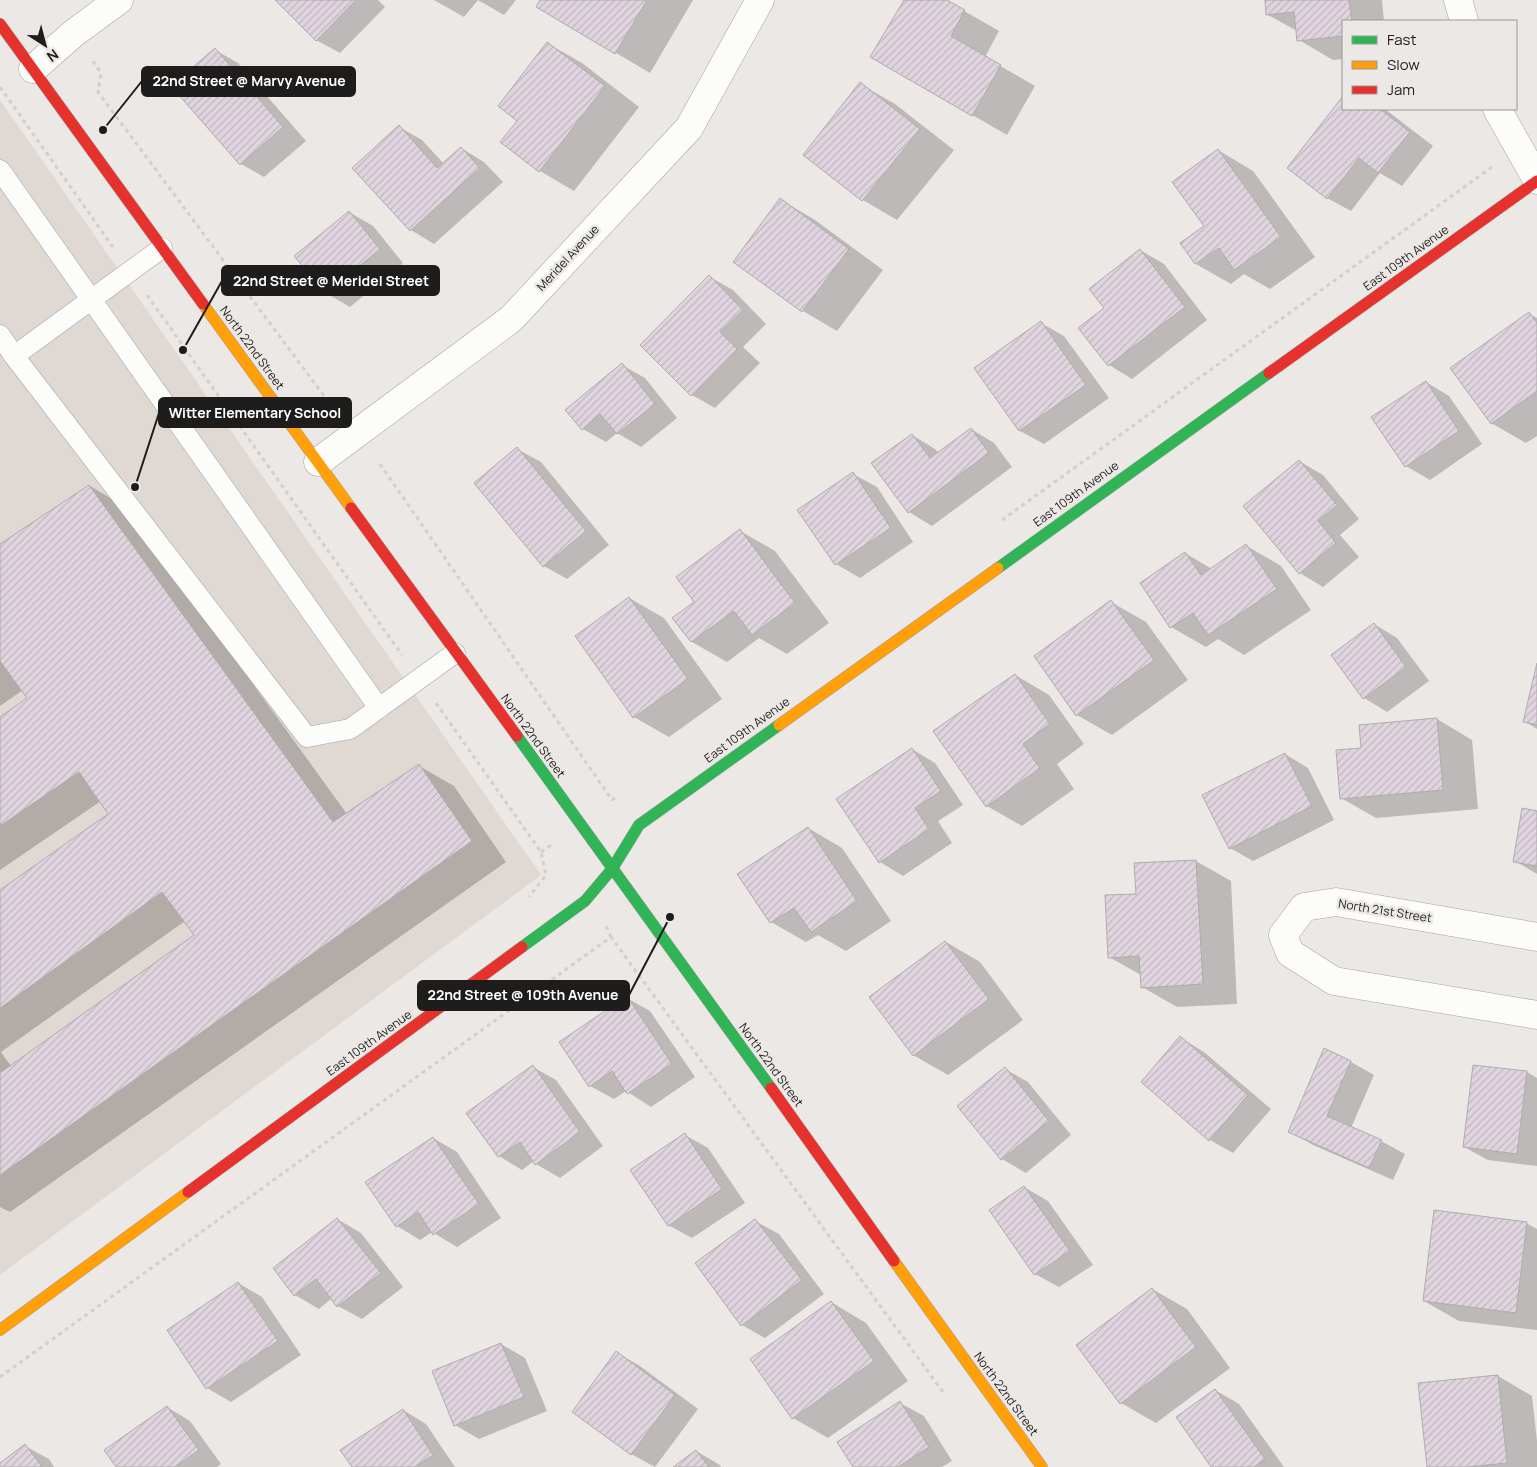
<svg xmlns="http://www.w3.org/2000/svg" width="1537" height="1467" viewBox="0 0 1537 1467" font-family="Manrope,sans-serif">
<style>
.built{fill:#dfd8d3}
.shadow{fill:#0003;fill-rule:evenodd}
.building{fill:url(#building-hatch);stroke:#aeacac}
.lines{fill:none;stroke-linecap:round;stroke-linejoin:round}
.lane-casing{stroke:#a6a4a3;stroke-width:21}
.street-casing{stroke:#a6a4a3;stroke-width:29}
.fast-casing{stroke:#a6a4a3;stroke-width:12}
.slow-casing{stroke:#a6a4a3;stroke-width:12}
.jam-casing{stroke:#a6a4a3;stroke-width:12}
.path{stroke:#d1d0d0;stroke-width:3;stroke-dasharray:4 4;stroke-linecap:butt}
.lane{stroke:#fcfcfb;stroke-width:20}
.street{stroke:#fcfcfb;stroke-width:28}
.fast{stroke:#30b455;stroke-width:11}
.slow{stroke:#ff9f0a;stroke-width:11}
.jam{stroke:#e5322d;stroke-width:11}
.labels{text-anchor:middle;stroke-width:5;stroke-linejoin:round;paint-order:stroke}
.street-label{font-size:12px;fill:#1e1d1c;stroke:#ece8e5}
.leader{fill:none;stroke:#1e1d1c;stroke-width:2}
.callout-dot{fill:#1e1d1c;stroke:#ece8e5;stroke-width:2}
.callout{fill:#1e1d1c;stroke:#1e1d1c;stroke-width:2}
.callout-label{font-size:14px;text-anchor:middle;font-weight:bold;fill:#fff}
</style>
<defs>
<pattern id="building-hatch" width="6" height="6" patternUnits="userSpaceOnUse" patternTransform="scale(1.25)"><rect width="6" height="6" fill="#e0d5df"/><path d="M-1 1l2-2M0 6l6-6M5 7l2-2" fill="none" stroke="#c0b6bf"/></pattern>
</defs>
<rect width="100%" height="100%" fill="#ebe8e6"/>
<polygon class="built" points="0,100 541,875 0,1275"/>
<g class="shadow">
<polygon points="276,0 378,0 385,7 340,53 316,40"/>
<polygon points="434,0 516,0 504,15 478,0 464,17"/>
<polygon points="542,0 693,0 650,73 538,7"/>
<polygon points="905,0 945,0 999,31 985,57 1035,86 1007,135 872,57"/>
<polygon points="1266,0 1382,0 1384,21 1343,21 1343,59 1333,60 1299,40 1297,31 1268,15"/>
<polygon points="547,43 582,63 639,107 574,191 540,171 519,120"/>
<polygon points="215,50 238,63 306,141 264,177 241,164"/>
<polygon points="860,84 895,104 954,150 897,220 863,200"/>
<polygon points="1343,98 1343,109 1385,109 1433,146 1402,186 1380,173 1351,211 1327,198 1289,168"/>
<polygon points="399,127 422,140 444,164 461,148 484,162 503,182 434,244 411,230 354,168"/>
<polygon points="1218,150 1253,171 1315,257 1270,289 1244,274 1231,284 1196,264 1182,243 1205,227"/>
<polygon points="781,200 815,220 883,270 837,331 803,311 734,261"/>
<polygon points="349,212 373,226 403,263 350,307 326,293"/>
<polygon points="1140,250 1164,264 1207,320 1132,379 1109,365 1105,309"/>
<polygon points="710,277 733,290 766,324 743,347 760,363 715,408 692,395"/>
<polygon points="1529,314 1537,318 1537,436 1526,443 1491,423"/>
<polygon points="1041,323 1064,336 1109,398 1044,444 1020,431 975,368"/>
<polygon points="622,365 645,378 677,418 641,447 617,433 606,442 583,429"/>
<polygon points="1426,382 1449,396 1482,444 1430,480 1406,466 1373,417"/>
<polygon points="971,429 994,443 1012,467 932,526 909,512 912,435 935,449 939,453"/>
<polygon points="517,449 541,462 609,545 567,579 544,566"/>
<polygon points="1299,461 1323,475 1359,519 1340,535 1359,557 1323,587 1300,573 1244,507"/>
<polygon points="853,474 877,487 913,542 860,578 836,564"/>
<path d="M90 486 124 506 347 814 419 766 454 786 506 862 10 1212 0 1207V892L110 814 101 801 0 870V719L29 698 23 690 0 706V546ZM185 921 195 935 11 1066 1 1052Z"/>
<polygon points="740,531 775,551 829,623 787,654 759,638 727,662 692,642 674,618 696,602"/>
<polygon points="1247,546 1281,566 1311,610 1244,655 1218,639 1206,647 1171,627 1185,553 1212,569"/>
<polygon points="629,598 664,618 722,699 669,737 634,717 577,636"/>
<polygon points="1111,602 1146,622 1188,680 1112,735 1077,715"/>
<polygon points="1374,624 1397,638 1429,681 1387,712 1364,698 1333,655"/>
<polygon points="1537,669 1537,729 1524,721"/>
<polygon points="1015,675 1049,695 1084,744 1057,764 1074,789 1022,826 987,806"/>
<polygon points="1437,719 1472,740 1478,809 1376,818 1341,798 1363,749"/>
<polygon points="912,749 935,763 963,805 938,821 952,843 903,876 880,862"/>
<polygon points="1285,754 1308,768 1334,820 1253,861 1230,848"/>
<polygon points="1537,812 1537,874 1515,861"/>
<polygon points="808,828 842,848 891,921 846,951 818,935 806,942 771,922 739,874"/>
<polygon points="1196,861 1231,881 1237,1004 1177,1007 1142,987 1141,975 1109,957 1137,895"/>
<polygon points="946,942 980,962 1023,1020 948,1075 913,1055"/>
<polygon points="627,998 650,1011 695,1077 651,1107 626,1091 614,1099 590,1086"/>
<polygon points="1181,1038 1204,1052 1271,1109 1233,1153 1210,1140"/>
<polygon points="1325,1050 1351,1062 1374,1075 1351,1128 1381,1141 1405,1154 1393,1180 1313,1145 1289,1131"/>
<polygon points="533,1067 556,1080 603,1146 560,1178 536,1164 534,1161 522,1170 499,1156"/>
<polygon points="1005,1069 1028,1082 1071,1135 1026,1173 1002,1159 959,1106"/>
<polygon points="1527,1072 1537,1078 1537,1166 1488,1160 1464,1147"/>
<polygon points="685,1135 708,1148 745,1203 692,1238 668,1225"/>
<polygon points="433,1138 457,1152 501,1218 457,1247 432,1232 420,1240 397,1226"/>
<polygon points="1024,1187 1048,1201 1093,1265 1059,1287 1035,1274"/>
<polygon points="337,1219 361,1233 403,1287 362,1319 338,1306 332,1298 319,1309 295,1295 274,1269"/>
<polygon points="755,1221 779,1234 824,1294 765,1338 742,1325"/>
<polygon points="1526,1223 1537,1229 1537,1330 1459,1321 1424,1301"/>
<polygon points="238,1283 262,1297 301,1355 231,1402 207,1388 168,1330"/>
<polygon points="1152,1289 1187,1309 1230,1368 1156,1423 1121,1403"/>
<polygon points="831,1302 866,1323 908,1381 828,1438 793,1418"/>
<polygon points="501,1344 525,1358 547,1411 479,1439 455,1425"/>
<polygon points="617,1353 640,1366 698,1409 655,1467 631,1454"/>
<polygon points="1498,1376 1532,1396 1537,1441 1537,1467 1428,1467"/>
<polygon points="1215,1390 1239,1404 1284,1467 1212,1467"/>
<polygon points="900,1403 924,1416 952,1461 942,1467 855,1467"/>
<polygon points="167,1407 190,1421 221,1464 217,1467 117,1467"/>
<polygon points="403,1410 426,1424 455,1467 353,1467"/>
<polygon points="25,1446 49,1459 54,1467 0,1467 0,1464"/>
<polygon points="696,1451 720,1465 721,1467 675,1467"/>
</g>
<g class="building">
<polygon points="275,0 356,0 316,41"/>
<polygon points="540,0 647,0 615,54 536,7"/>
<polygon points="904,0 947,0 965,10 951,36 1001,65 972,116 870,57"/>
<polygon points="1265,0 1349,0 1352,21 1343,21 1343,36 1297,41 1294,12 1266,15"/>
<polygon points="547,42 605,86 539,172 500,142 517,121 498,106"/>
<polygon points="215,48 283,127 240,165 171,86"/>
<polygon points="860,82 920,129 862,201 803,155"/>
<polygon points="1343,96 1343,109 1380,109 1410,132 1378,173 1359,158 1327,199 1287,168"/>
<polygon points="399,125 437,168 461,147 480,168 410,231 352,168"/>
<polygon points="1218,149 1281,237 1234,270 1219,248 1195,264 1180,243 1204,226 1172,182"/>
<polygon points="780,198 849,249 802,312 733,262"/>
<polygon points="349,211 380,249 326,294 294,256"/>
<polygon points="1140,249 1185,307 1108,366 1078,328 1104,308 1089,289"/>
<polygon points="709,275 743,310 720,332 737,349 691,396 640,345"/>
<polygon points="1529,312 1537,323 1537,391 1491,424 1450,368"/>
<polygon points="1041,321 1086,385 1019,431 974,368"/>
<polygon points="622,363 655,404 617,434 600,414 582,430 565,410"/>
<polygon points="1426,381 1459,431 1405,467 1371,417"/>
<polygon points="971,428 989,453 908,513 871,463 912,434 930,458"/>
<polygon points="517,447 586,531 543,567 474,483"/>
<polygon points="1299,460 1337,505 1318,521 1336,543 1299,574 1243,506"/>
<polygon points="853,472 891,528 835,565 797,510"/>
<polygon points="89,485 333,822 419,764 472,841 0,1175 0,1073 194,935 162,892 0,1008 0,890 108,814 79,772 0,826 0,717 27,698 0,661 0,544"/>
<polygon points="740,529 795,603 752,635 734,611 691,642 672,618 694,602 676,577"/>
<polygon points="1246,544 1277,589 1208,635 1193,613 1170,628 1140,583 1185,552 1201,575"/>
<polygon points="629,597 688,679 633,718 575,636"/>
<polygon points="1111,600 1154,660 1076,716 1034,656"/>
<polygon points="1374,623 1406,667 1363,699 1331,655"/>
<polygon points="1537,663 1537,725 1523,722"/>
<polygon points="1015,674 1050,724 1023,744 1040,768 986,807 933,731"/>
<polygon points="1437,718 1443,790 1340,799 1336,750 1361,748 1359,725"/>
<polygon points="912,748 941,791 915,808 929,829 879,863 836,799"/>
<polygon points="1285,753 1312,806 1229,849 1202,795"/>
<polygon points="1522,808 1537,811 1537,866 1513,862"/>
<polygon points="808,827 857,901 811,932 794,908 770,923 737,874"/>
<polygon points="1196,860 1203,984 1141,988 1139,956 1108,958 1105,895 1136,894 1134,863"/>
<polygon points="945,941 989,999 913,1056 869,997"/>
<polygon points="627,996 672,1064 627,1094 612,1071 589,1087 559,1042"/>
<polygon points="1180,1036 1248,1095 1209,1141 1141,1082"/>
<polygon points="1324,1048 1351,1061 1327,1116 1382,1140 1369,1168 1288,1132"/>
<polygon points="533,1065 580,1132 535,1165 520,1142 498,1157 466,1113"/>
<polygon points="1473,1065 1527,1071 1517,1154 1463,1147"/>
<polygon points="1005,1067 1049,1121 1001,1160 957,1106"/>
<polygon points="685,1133 722,1189 668,1226 630,1170"/>
<polygon points="433,1137 479,1204 433,1235 418,1212 396,1227 365,1182"/>
<polygon points="1024,1186 1070,1251 1034,1275 989,1210"/>
<polygon points="1434,1210 1527,1222 1516,1313 1423,1301"/>
<polygon points="337,1218 381,1273 337,1307 316,1279 294,1296 273,1268"/>
<polygon points="755,1219 802,1280 741,1326 695,1263"/>
<polygon points="238,1282 278,1341 206,1389 167,1330"/>
<polygon points="1152,1288 1196,1347 1120,1404 1076,1345"/>
<polygon points="831,1301 874,1361 792,1419 750,1359"/>
<polygon points="501,1343 524,1397 454,1426 432,1371"/>
<polygon points="616,1351 675,1395 631,1455 572,1412"/>
<polygon points="1498,1375 1507,1463 1467,1467 1427,1467 1418,1383"/>
<polygon points="1215,1389 1265,1459 1254,1467 1211,1467 1176,1417"/>
<polygon points="900,1401 929,1447 898,1467 853,1467 837,1442"/>
<polygon points="167,1406 199,1450 175,1467 116,1467 104,1450"/>
<polygon points="403,1409 433,1455 415,1467 352,1467 340,1450"/>
<polygon points="25,1444 42,1467 0,1467 0,1463"/>
<polygon points="696,1450 709,1467 673,1467"/>
</g>
<g class="lines">
<defs>
<g id="lane">
<polyline points="0,170 379,708"/>
<polyline points="162,248 14,356 307,737 350,729 455,653"/>
<polyline points="0,335 14,356"/>
</g>
<g id="street">
<polyline points="1458,0 1464,21"/>
<polyline points="33,69 74,33 119,0"/>
<polyline points="1497,109 1537,180"/>
<polyline points="318,462 511,319 689,128 760,0"/>
<polyline points="1537,937 1336,902 1304,907 1283,935 1290,953 1334,981 1537,1015"/>
</g>
<g id="fast">
<polyline points="998,568 1269,373"/>
<polyline points="517,736 771,1088"/>
<polyline points="522,947 585,901 612,869 639,825 779,725"/>
</g>
<g id="slow">
<polyline points="203,304 351,508"/>
<polyline points="779,725 998,568"/>
<polyline points="894,1261 1042,1467"/>
<polyline points="0,1330 188,1192"/>
</g>
<g id="jam">
<polyline points="0,24 203,304"/>
<polyline points="1269,373 1537,181"/>
<polyline points="351,508 517,736"/>
<polyline points="771,1088 894,1261"/>
<polyline points="188,1192 522,947"/>
</g>
</defs>
<use href="#lane" class="lane-casing"/>
<use href="#street" class="street-casing"/>
<use href="#fast" class="fast-casing"/>
<use href="#slow" class="slow-casing"/>
<use href="#jam" class="jam-casing"/>
<g class="path">
<polyline points="93,61 101,73 98,92 333,408"/>
<polyline points="0,87 113,247"/>
<polyline points="147,295 402,655"/>
<polyline points="380,464 612,800 615,798"/>
<polyline points="1002,520 1492,167"/>
<polyline points="436,703 541,852 546,875 529,897"/>
<polyline points="541,852 553,844"/>
<polyline points="606,926 611,937"/>
<polyline points="0,1377 611,937 943,1392"/>
</g>
<use href="#lane" class="lane"/>
<use href="#street" class="street"/>
<use href="#fast" class="fast"/>
<use href="#slow" class="slow"/>
<use href="#jam" class="jam"/>
</g>
<g class="labels">
<g class="street-label">
<text transform="translate(568 258) rotate(-47)" y="4">Meridel Avenue</text>
<text transform="translate(1406 258) rotate(-36)" y="4">East 109th Avenue</text>
<text transform="translate(252 348) rotate(54)" y="4">North 22nd Street</text>
<text transform="translate(1076 494) rotate(-36)" y="4">East 109th Avenue</text>
<text transform="translate(747 730) rotate(-36)" y="4">East 109th Avenue</text>
<text transform="translate(533 736) rotate(54)" y="4">North 22nd Street</text>
<text transform="translate(1385 911) rotate(9)" y="4">North 21st Street</text>
<text transform="translate(369 1043) rotate(-36)" y="4">East 109th Avenue</text>
<text transform="translate(771 1065) rotate(54)" y="4">North 22nd Street</text>
<text transform="translate(1006 1394) rotate(54)" y="4">North 22nd Street</text>
</g>
</g>
<path class="leader" d="M103 130L142 81M183 350L222 281M135 487L159 413M670 917L629 995"/>
<g class="callout-dot">
<circle cx="103" cy="130" r="5"/>
<circle cx="183" cy="350" r="5"/>
<circle cx="135" cy="487" r="5"/>
<circle cx="670" cy="917" r="5"/>
</g>
<g class="callout">
<rect x="142" y="67" width="213" height="29" rx="5"/>
<rect x="222" y="266" width="217" height="29" rx="5"/>
<rect x="159" y="398" width="192" height="29" rx="5"/>
<rect x="418" y="981" width="211" height="29" rx="5"/>
</g>
<g class="callout-label">
<text x="249" y="86">22nd Street @ Marvy Avenue</text>
<text x="331" y="286">22nd Street @ Meridel Street</text>
<text x="255" y="418">Witter Elementary School</text>
<text x="523" y="1000">22nd Street @ 109th Avenue</text>
</g>
<rect x="1342" y="20" width="175" height="90" fill="#ece8e5" stroke="#9a9795"/>
<rect x="1352" y="36" width="25" height="8" fill="#30b455" stroke="#9a9795"/>
<text x="1387" y="45" font-size="15" fill="#1e1d1c">Fast</text>
<rect x="1352" y="61" width="25" height="8" fill="#ff9f0a" stroke="#9a9795"/>
<text x="1387" y="70" font-size="15" fill="#1e1d1c">Slow</text>
<rect x="1352" y="86" width="25" height="8" fill="#e5322d" stroke="#9a9795"/>
<text x="1387" y="95" font-size="15" fill="#1e1d1c">Jam</text>
<g transform="translate(45 45) rotate(144)" stroke="#ece8e5" stroke-width="4" paint-order="stroke">
<path d="M0-4L9 19L0 12L-9 19Z" fill="#1e1d1c"/>
<text y="-8" font-size="14" font-weight="bold" text-anchor="middle" fill="#1e1d1c">N</text>
</g>
</svg>
